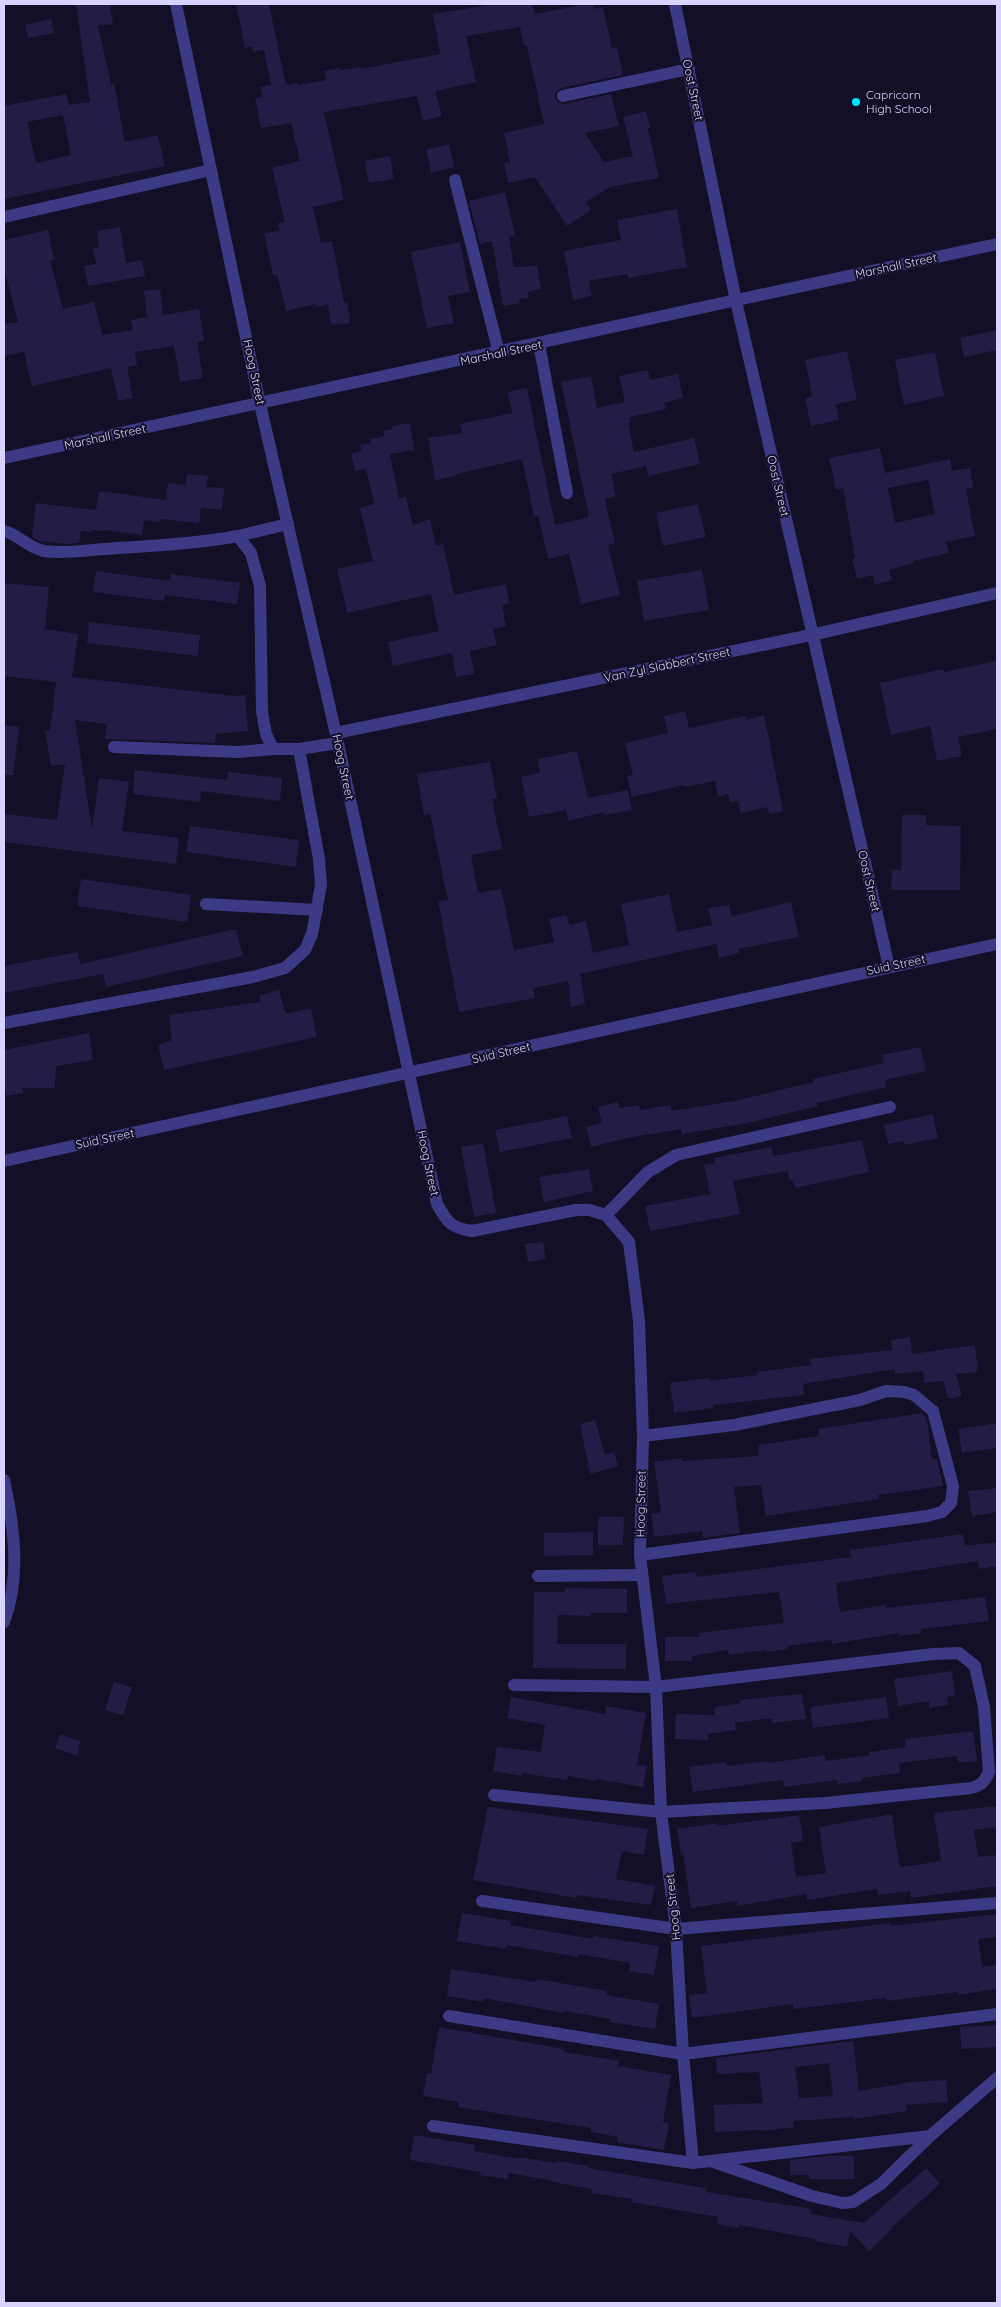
<svg xmlns="http://www.w3.org/2000/svg" width="1001" height="2307" viewBox="0 0 1001 2307" font-family="Quicksand,sans-serif">
<style>
.building{fill:#241b47;fill-rule:evenodd}
.lines{fill:none;stroke-linecap:round;stroke-linejoin:round}
.minor{stroke:#3d3a85;stroke-width:12}
.poi-dot{fill:#00e5ff;stroke:#130f26;stroke-width:2}
.labels{text-anchor:middle;stroke-width:4;stroke-linejoin:round;paint-order:stroke}
.street-label{font-size:12px;fill:#d9d4ff;stroke:#130f26}
.poi-label{font-size:12px;fill:#d9d4ff;stroke:#130f26;text-anchor:start}
</style>
<rect width="100%" height="100%" fill="#130f26"/>
<g class="building">
<path d="M76 4H110L113 24 98 26 111 85 114 84 125 142 158 135 165 166 4 199V106L66 94 69 105 90 102ZM63 115 71 155 36 163 27 122Z"/>
<polygon points="236,4 269,4 286,85 297,83 298,85 326,80 324,71 340,68 341,70 361,67 361,69 440,54 433,14 495,4 532,4 535,14 586,4 593,4 594,9 603,7 612,48 617,47 623,75 561,88 555,93 555,98 557,102 564,104 611,94 619,126 585,133 604,162 633,156 623,117 646,111 650,128 648,128 659,178 610,187 586,202 591,210 567,226 535,177 508,183 504,163 510,162 504,133 544,124 527,46 524,46 520,27 466,36 476,82 435,91 442,116 423,121 417,96 324,112 344,200 313,207 321,243 332,241 344,302 347,302 350,323 331,325 328,304 316,307 315,304 286,311 277,275 273,275 264,233 280,231 278,223 285,222 272,168 300,161 291,123 261,128 255,98 262,97 260,87 271,85 264,50 253,52 252,46 245,48"/>
<polygon points="51,19 54,33 28,38 25,25"/>
<polygon points="449,144 454,167 431,173 426,150"/>
<polygon points="390,156 394,179 369,183 365,161"/>
<polygon points="505,192 515,236 509,237 514,267 537,266 541,289 528,292 529,298 519,299 520,303 503,306 492,241 480,244 469,201"/>
<polygon points="677,209 687,267 628,278 627,274 589,281 592,296 573,300 564,251 621,240 617,220"/>
<polygon points="120,227 126,263 142,260 145,276 88,286 84,266 96,264 93,248 99,248 97,231"/>
<polygon points="48,230 54,260 50,261 63,309 94,302 102,335 133,330 131,320 147,317 144,291 160,289 163,315 199,309 204,341 197,342 203,378 180,382 174,346 135,352 137,365 127,367 133,398 118,401 111,368 32,386 24,352 4,356 4,324 18,322 4,268 4,240"/>
<polygon points="460,242 470,292 448,296 454,323 427,328 411,252"/>
<polygon points="997,330 997,350 964,357 960,338"/>
<polygon points="847,351 857,400 836,404 839,420 811,426 805,398 812,396 805,360"/>
<polygon points="935,352 944,396 904,405 895,360"/>
<polygon points="648,370 650,380 678,374 683,398 664,403 666,409 630,417 631,422 628,423 634,452 694,438 700,464 648,476 646,466 611,474 616,496 605,499 615,543 608,545 620,595 581,604 569,554 548,559 538,515 534,516 522,459 456,474 456,476 435,480 428,438 462,433 460,424 512,413 508,392 527,388 555,525 589,517 561,382 591,376 597,408 625,402 619,376"/>
<polygon points="410,423 414,450 390,454 399,498 406,497 413,525 430,519 436,546 443,544 454,595 506,584 509,603 502,605 506,626 493,629 497,645 470,651 474,674 456,677 452,653 393,666 388,642 439,631 431,594 347,613 337,569 373,561 360,508 374,504 366,469 355,471 351,454 362,451 360,445 371,443 370,439 385,436 383,431 392,429 392,426"/>
<path d="M880 448 885 473 950 459 952 471 970 468 973 488 966 489 975 536 946 542 949 553 914 561V563L889 570 892 580 875 585 873 575 857 579 852 559 855 558 843 488 836 490 829 458ZM928 480 935 514 895 523 888 488Z"/>
<polygon points="187,474 208,476 206,487 224,488 222,510 201,508 199,523 161,519 160,522 144,520 142,535 104,530 103,531 92,530 92,532 81,531 79,543 67,544 39,541 32,537 36,503 96,510 99,491 166,500 168,483 186,485"/>
<polygon points="698,504 706,537 663,546 656,513"/>
<polygon points="702,570 709,610 644,621 637,581"/>
<polygon points="96,571 170,581 171,574 240,583 237,604 165,595 164,601 93,592"/>
<polygon points="4,583 49,587 45,629 78,634 72,677 234,696 245,695 248,731 216,734 215,743 105,739 107,724 75,720 92,829 99,778 129,782 122,831 179,838 176,864 4,842 4,814 57,820 65,764 51,766 45,731 50,731 56,682 4,676"/>
<polygon points="89,622 200,635 198,656 87,643"/>
<polygon points="997,661 997,729 958,737 962,756 937,761 930,726 891,735 880,683 943,669 944,672"/>
<polygon points="685,711 689,728 745,716 746,720 764,715 783,811 769,814 767,807 741,813 738,801 730,802 728,794 718,797 715,781 685,787 684,785 632,797 627,776 633,775 625,743 668,733 664,716"/>
<polygon points="4,725 19,727 13,775 4,775"/>
<polygon points="577,751 588,798 628,790 632,810 605,815 604,812 568,821 566,810 529,817 521,777 540,773 538,759"/>
<polygon points="490,762 497,798 492,799 502,849 471,855 478,893 501,889 514,950 554,942 549,919 567,915 569,925 586,921 593,953 629,945 621,904 669,894 677,932 712,925 708,908 729,905 732,916 791,902 799,937 738,949 739,953 719,958 716,944 580,974 585,1004 571,1007 568,981 533,988 535,998 459,1012 438,901 448,900 430,814 424,815 417,774"/>
<polygon points="135,770 227,780 228,772 282,778 280,801 201,791 200,802 133,794"/>
<polygon points="902,815 926,815 926,825 961,826 960,890 891,890 892,870 901,870"/>
<polygon points="190,826 299,840 296,867 186,852"/>
<polygon points="81,879 191,895 187,922 77,906"/>
<polygon points="236,929 243,956 106,987 103,974 4,993 4,966 78,952 80,964"/>
<polygon points="279,990 286,1014 311,1008 317,1037 164,1070 158,1045 172,1040 169,1015 260,1002 260,995"/>
<polygon points="89,1033 93,1060 56,1066 55,1088 22,1088 24,1093 7,1096 4,1087 4,1050"/>
<polygon points="920,1047 926,1071 885,1080 886,1087 817,1103 818,1106 748,1123 682,1134 681,1129 627,1138 591,1147 586,1127 602,1123 598,1107 618,1102 619,1108 639,1105 640,1110 670,1105 672,1111 734,1101 814,1082 813,1079 884,1063 882,1055"/>
<polygon points="933,1114 938,1138 904,1145 904,1141 888,1144 884,1125"/>
<polygon points="567,1116 572,1138 500,1152 495,1130"/>
<polygon points="862,1140 869,1172 795,1188 793,1180 789,1180 788,1171 741,1179 733,1181 740,1214 650,1231 645,1206 710,1194 704,1165 715,1163 714,1158 772,1147 773,1156"/>
<polygon points="483,1143 496,1213 474,1217 461,1147"/>
<polygon points="589,1169 593,1191 544,1202 539,1177"/>
<polygon points="543,1242 546,1259 528,1262 525,1244"/>
<polygon points="910,1337 912,1354 975,1345 978,1372 956,1374 962,1396 948,1399 943,1381 924,1383 923,1371 895,1374 895,1369 803,1384 804,1395 713,1405 713,1408 674,1413 670,1383 709,1378 709,1381 758,1375 757,1372 811,1365 810,1359 892,1350 891,1340"/>
<polygon points="922,1413 927,1420 932,1459 937,1459 943,1486 878,1495 879,1499 766,1516 761,1485 734,1487 740,1533 703,1538 702,1531 654,1537 651,1514 661,1512 654,1462 682,1458 682,1461 759,1456 758,1445 819,1436 818,1429"/>
<polygon points="595,1420 605,1455 614,1452 618,1466 590,1474 580,1424"/>
<polygon points="997,1423 997,1448 962,1453 958,1429"/>
<polygon points="997,1488 997,1512 972,1516 968,1491"/>
<polygon points="598,1517 624,1517 623,1545 598,1545"/>
<polygon points="593,1532 593,1555 544,1556 544,1533"/>
<polygon points="963,1534 965,1546 997,1542 997,1566 979,1569 978,1561 836,1583 840,1612 885,1605 886,1608 985,1597 989,1621 921,1629 921,1633 899,1636 899,1633 832,1644 831,1640 787,1646 787,1649 766,1652 766,1650 729,1655 728,1650 692,1656 692,1661 665,1661 665,1637 699,1637 698,1633 784,1623 779,1592 666,1604 662,1576 696,1572 697,1577 851,1557 850,1550"/>
<polygon points="565,1588 627,1589 627,1613 591,1613 591,1616 558,1615 557,1644 626,1644 626,1669 533,1668 534,1592 565,1592"/>
<polygon points="952,1671 955,1696 947,1697 948,1705 929,1708 929,1701 898,1706 894,1679"/>
<polygon points="114,1682 132,1687 123,1715 105,1710"/>
<polygon points="802,1694 806,1719 772,1723 772,1718 735,1723 736,1730 708,1734 708,1740 675,1739 676,1714 715,1715 714,1707 741,1703 740,1700"/>
<polygon points="511,1697 605,1714 606,1706 646,1713 637,1765 647,1766 643,1787 596,1779 596,1781 568,1776 567,1780 522,1773 521,1776 493,1771 497,1747 541,1752 545,1725 507,1718"/>
<polygon points="886,1697 889,1718 813,1728 810,1707"/>
<polygon points="973,1731 977,1761 958,1763 957,1756 899,1763 900,1773 862,1778 862,1781 838,1784 837,1780 784,1787 783,1780 693,1792 689,1767 726,1762 727,1766 768,1761 768,1763 825,1755 826,1761 870,1755 869,1752 906,1747 905,1739"/>
<polygon points="60,1734 80,1741 78,1756 55,1748"/>
<polygon points="997,1806 997,1827 974,1830 978,1857 997,1855 997,1886 911,1898 910,1891 878,1895 877,1889 807,1900 806,1894 737,1906 737,1901 691,1908 683,1853 681,1853 677,1829 717,1823 717,1826 799,1815 803,1841 791,1843 796,1877 826,1873 819,1827 892,1814 899,1865 902,1867 941,1861 934,1813"/>
<polygon points="488,1807 648,1829 644,1855 622,1851 616,1879 655,1886 651,1905 577,1895 576,1898 473,1880"/>
<polygon points="462,1913 511,1921 510,1925 593,1939 593,1936 659,1946 654,1975 629,1971 630,1963 579,1954 578,1957 507,1945 506,1949 457,1941"/>
<polygon points="997,1914 997,1937 978,1939 982,1967 997,1965 997,1989 958,1995 957,1992 887,2001 886,1998 793,2009 793,2004 692,2018 689,1995 707,1993 701,1946 891,1923 891,1926"/>
<polygon points="451,1969 536,1982 537,1979 607,1991 606,1995 659,2004 655,2029 609,2022 610,2019 564,2011 563,2013 484,1998 483,2002 447,1996"/>
<polygon points="997,2025 997,2047 961,2049 960,2027"/>
<polygon points="439,2027 564,2049 564,2052 619,2061 618,2066 671,2075 663,2122 669,2123 664,2150 617,2142 618,2137 591,2132 591,2128 458,2107 459,2102 423,2096 427,2073 431,2074"/>
<path d="M853 2041 859 2091 911 2082 946 2080 948 2102 906 2105 907 2111 854 2119V2117L793 2121 794 2127 764 2131 763 2130 715 2132 714 2105 763 2103 759 2072 717 2074 716 2058ZM829 2063 833 2096 799 2098 795 2067Z"/>
<polygon points="414,2135 475,2145 474,2151 519,2159 519,2157 557,2163 557,2161 588,2166 588,2168 705,2188 707,2192 812,2209 811,2214 864,2223 926,2168 940,2184 891,2228 892,2229 869,2251 850,2231 847,2247 815,2241 815,2239 739,2225 738,2228 717,2224 718,2217 631,2202 632,2199 592,2193 592,2189 553,2182 554,2181 509,2173 508,2179 480,2175 481,2172 410,2160"/>
<polygon points="826,2156 854,2156 854,2179 809,2179 809,2175 790,2175 790,2160"/>
</g>
<g class="lines">
<g class="minor">
<path d="M176 4 260 404 338 743 437 1204C447 1222 451 1228 472 1231L576 1210H589L606 1215 629 1242 639 1321 643 1436 640 1555 656 1687 661 1812 676 1929 683 2054 693 2163"/>
<polyline points="675,4 736,301 889,967"/>
<polyline points="563,96 689,69"/>
<polyline points="455,180 499,353"/>
<polyline points="4,217 211,170"/>
<polyline points="539,344 567,493"/>
<polyline points="4,458 997,244"/>
<polyline points="288,524 238,536 251,553 260,586 262,712 266,734 273,749 299,749 338,743"/>
<path d="M4 531C18 534 28 548 44 551 64 554 86 550 105 549 150 546 194 544 238 536"/>
<polyline points="336,733 811,635 997,593"/>
<polyline points="114,747 238,752 273,749"/>
<polyline points="206,904 317,910"/>
<polyline points="4,1023 253,977 285,968 305,950 312,934 321,885 319,859 299,749"/>
<polyline points="4,1161 997,944"/>
<polyline points="606,1215 648,1172 676,1155 890,1107"/>
<path d="M4 1480C14 1525 21 1578 4 1622"/>
<polyline points="640,1555 927,1516 942,1512 951,1503 953,1486 933,1411 914,1395 904,1392 886,1391 860,1400 734,1425 643,1436"/>
<polyline points="538,1576 641,1575"/>
<path d="M494 1795 661 1812 825 1803 971 1788C981 1786 985 1781 989 1772L984 1707 975 1666 959 1653 933 1654 656 1687 514 1685"/>
<polyline points="482,1901 676,1929 997,1903"/>
<polyline points="449,2016 683,2054 997,2014"/>
<polyline points="433,2126 693,2163 930,2136"/>
<polyline points="711,2161 812,2196 842,2203 853,2202 881,2184 930,2136 997,2078"/>
</g>
</g>
<circle class="poi-dot" cx="856" cy="102" r="5"/>
<g class="labels">
<g class="street-label">
<text transform="translate(693 90) rotate(78)" y="4">Oost Street</text>
<text transform="translate(896 266) rotate(-12)" y="4">Marshall Street</text>
<text transform="translate(501 353) rotate(-12)" y="4">Marshall Street</text>
<text transform="translate(254 372) rotate(78)" y="4">Hoog Street</text>
<text transform="translate(105 437) rotate(-12)" y="4">Marshall Street</text>
<text transform="translate(778 486) rotate(77)" y="4">Oost Street</text>
<text transform="translate(667 665) rotate(-12)" y="4">Van Zyl Slabbert Street</text>
<text transform="translate(343 767) rotate(78)" y="4">Hoog Street</text>
<text transform="translate(869 881) rotate(77)" y="4">Oost Street</text>
<text transform="translate(896 965) rotate(-12)" y="4">Suid Street</text>
<text transform="translate(501 1053) rotate(-13)" y="4">Suid Street</text>
<text transform="translate(105 1139) rotate(-12)" y="4">Suid Street</text>
<text transform="translate(428 1163) rotate(78)" y="4">Hoog Street</text>
<text transform="translate(641 1504) rotate(-89)" y="4">Hoog Street</text>
<text transform="translate(673 1907) rotate(-96)" y="4">Hoog Street</text>
</g>
<g class="poi-label">
<text x="866" y="99">Capricorn<tspan x="866" dy="14">High School</tspan></text>
</g>
</g>
<rect width="1001" height="2307" fill="none" stroke="#d9d4ff" stroke-width="10"/>
</svg>
